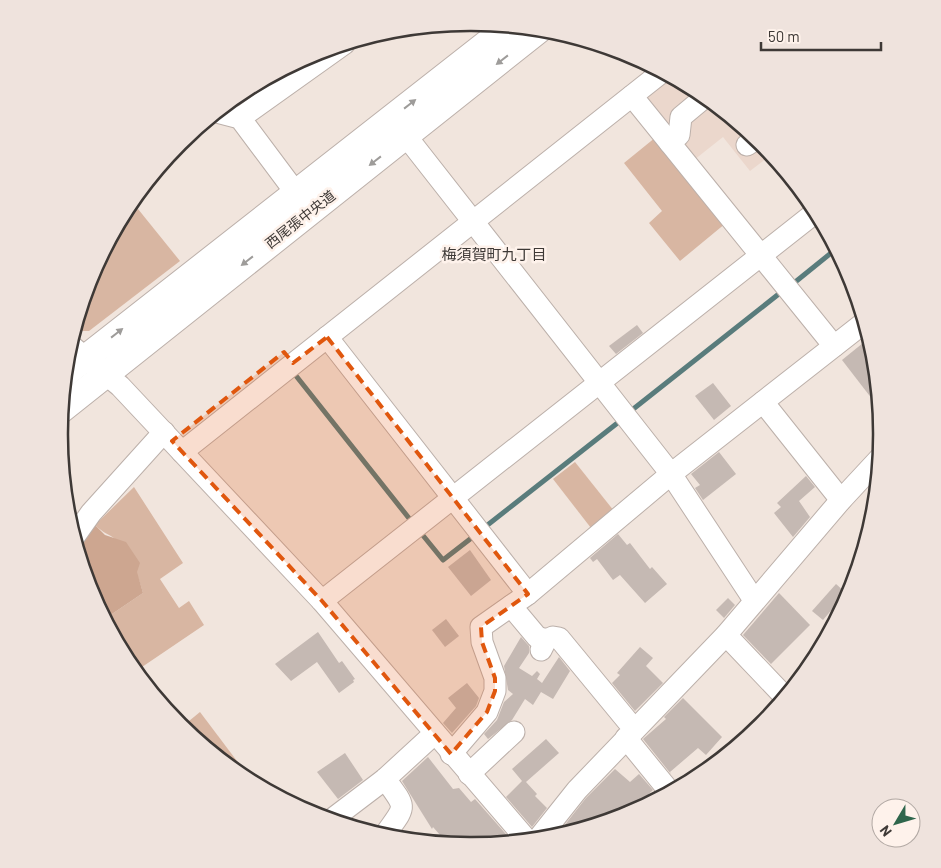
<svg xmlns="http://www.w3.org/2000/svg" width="941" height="868" font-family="Barlow,'Noto Sans JP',sans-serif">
<rect width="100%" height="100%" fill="#f1e5dd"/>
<g fill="#ebd7cc">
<path d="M313,54L239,109L227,104L242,92Z"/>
<path d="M669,76L699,92L762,143L771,155L750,171L723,137L694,160L648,103V92Z"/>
</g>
<g fill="#d8b6a2">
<path d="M656,137L726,223L680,261L649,223L662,211L624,163Z"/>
<path d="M138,209L180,261L89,331H74L90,276L118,225Z"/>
<path d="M575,462L614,511L591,528L553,479Z"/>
<path d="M134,487L183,563L160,579L179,608L189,601L204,625L142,667L109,616L143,593C139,577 128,550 115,539C109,534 103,533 95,525Z"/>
<path d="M200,712L246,773L242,776L187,731L189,721Z"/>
</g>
<path fill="#cda690" d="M95,525L105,535L126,542L140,563L137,572L143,593L109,616L86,577L78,550Z"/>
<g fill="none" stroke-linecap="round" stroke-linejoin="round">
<g stroke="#597c7c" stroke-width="5">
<path d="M794,283L836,249"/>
<path d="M293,372L412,522"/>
<path d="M632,410L780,293"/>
<path d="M485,527L620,421"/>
<path d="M421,533L443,560L474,536"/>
</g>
</g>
<g fill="#c5b9b3">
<path d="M637,325L643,333L616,354L609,346Z"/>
<path d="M863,343L874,358L879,408L842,360Z"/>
<path d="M713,383L731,406L714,420L695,396Z"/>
<path d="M719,452L736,474L703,500L695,488L700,485L691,474Z"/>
<path d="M806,476L815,487L799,501L810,517L793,537L774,513L781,507L777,503Z"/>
<path d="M618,534L627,545L630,543L650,569L652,567L667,584L645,603L620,575L613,580L597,559L593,562L590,558Z"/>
<path d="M470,550L491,580L471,596L448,567Z"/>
<path d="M836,584L846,593L823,620L812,611Z"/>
<path d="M779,593L810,625L771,664L743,635Z"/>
<path d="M728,598L735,605L724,618L716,610Z"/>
<path d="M446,619L459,636L445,647L432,630Z"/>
<path d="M318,632L339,663L342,661L355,679L353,680L354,682L339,693L317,662L291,681L275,664Z"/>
<path d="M521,637L529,646V653L519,668L532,676L537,671L540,674L537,679L542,683L559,657L570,671L553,699L541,692L533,705L525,699L512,720L488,739L484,734L497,720L504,702L513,694L508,690L504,666Z"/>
<path d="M640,647L653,658L646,666L663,683L635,711L612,683L620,675L617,673Z"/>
<path d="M467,683L479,698L476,706L452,733L443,723L456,708L448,698Z"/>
<path d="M683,698L722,737L706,755L698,748L670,772L671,774L643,739L666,719L664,717Z"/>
<path d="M546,739L559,753L526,782L537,794L535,796L547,808L532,827L506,797L522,781L512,769Z"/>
<path d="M345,753L363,780L338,799L317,772Z"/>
<path d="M428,757L453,789L459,788L471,802L475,799L512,841L471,845L447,843L433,827L432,829L402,781Z"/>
<path d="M615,769L630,782L639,774L653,790L628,814L556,836L586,798Z"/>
</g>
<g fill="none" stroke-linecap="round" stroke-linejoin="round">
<defs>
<g id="minor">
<path d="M632,96L834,346"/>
<path d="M217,112L240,118L296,193"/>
<path d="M240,118L344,44"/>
<path d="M406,136L671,474L754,600"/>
<path d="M670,143L679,135L681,117L705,97"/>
<path d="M747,145L756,139"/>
<path d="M327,337L528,594"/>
<path d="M70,345L120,386L322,601L527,840"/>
<path d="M763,402L841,500"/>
<path d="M182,452L662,72"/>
<path d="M74,537L91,513L164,432"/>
<path d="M322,601L816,212"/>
<path d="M511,606L537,637L546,640"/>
<path d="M726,635L785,697"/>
<path d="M541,650L546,640L553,637L559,638L634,729"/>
<path d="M626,738L670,792"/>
<path d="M451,754L487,712L495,691V678L482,642L481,627L528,594L671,474L865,322"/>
<path d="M469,774L514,732"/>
<path d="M331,820L385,779L434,734"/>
<path d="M384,836C406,805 408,810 385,779"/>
<path d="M538,839L577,790L726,635L841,500L880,458"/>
</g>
<g id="major">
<path d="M65,374L509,26"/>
<path d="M61,410L540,29"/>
</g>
</defs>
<use href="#minor" stroke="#bcb0aa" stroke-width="23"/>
<use href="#major" stroke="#bcb0aa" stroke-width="28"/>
<use href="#minor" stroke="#fff" stroke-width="21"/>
<use href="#major" stroke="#fff" stroke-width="26"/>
</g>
<defs><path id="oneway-solid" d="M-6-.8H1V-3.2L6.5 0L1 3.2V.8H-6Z" transform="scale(1.25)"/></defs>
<g fill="#9e9c9a">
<use href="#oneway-solid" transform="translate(502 60) rotate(142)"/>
<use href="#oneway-solid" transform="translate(410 104) rotate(-38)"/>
<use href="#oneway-solid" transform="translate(375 161) rotate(142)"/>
<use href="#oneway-solid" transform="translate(247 261) rotate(142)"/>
<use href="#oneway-solid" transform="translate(117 333) rotate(-38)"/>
</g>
<path fill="#e0570e" fill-opacity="0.2" stroke="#e0570e" stroke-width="4" stroke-dasharray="10 6" stroke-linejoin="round" d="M327,337L528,594L481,627L482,642L495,678V691L487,712L451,754L322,601L172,441L284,352L293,363Z"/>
<g text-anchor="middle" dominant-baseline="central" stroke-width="5" stroke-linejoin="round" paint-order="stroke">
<g font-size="14" fill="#3e3936" stroke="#fef2eb">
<text transform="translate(300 219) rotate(-38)">西尾張中央道</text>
</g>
<g font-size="15" fill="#3e3936" stroke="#fef2eb">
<text x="494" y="254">梅須賀町九丁目</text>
</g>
</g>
<path d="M0 0H941V868H0ZM470 31H471A402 402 0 0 1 873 433V435A402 402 0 0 1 471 837H470A402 402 0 0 1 68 435V433A402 402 0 0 1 470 31Z" fill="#efe3dd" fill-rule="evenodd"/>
<path fill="none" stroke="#3e3936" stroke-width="2.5" d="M470 31H471A402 402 0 0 1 873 433V435A402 402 0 0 1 471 837H470A402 402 0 0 1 68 435V433A402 402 0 0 1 470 31Z"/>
<g transform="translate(896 823) rotate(232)"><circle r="24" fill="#fef2eb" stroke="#b1a8a3"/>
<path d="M0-4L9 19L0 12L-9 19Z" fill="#2f664c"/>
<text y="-8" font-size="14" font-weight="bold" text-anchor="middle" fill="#3e3936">N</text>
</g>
<path d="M761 42v8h120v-8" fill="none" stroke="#3e3936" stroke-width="2.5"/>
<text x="768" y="42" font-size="15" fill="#3e3936" stroke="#fef2eb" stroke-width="4" paint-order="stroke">50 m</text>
</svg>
